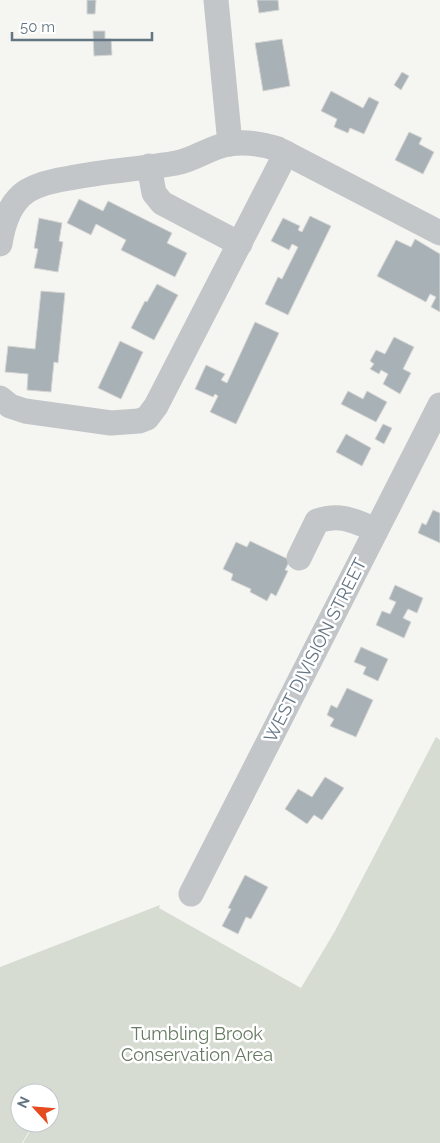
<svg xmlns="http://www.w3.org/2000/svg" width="440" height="1143" font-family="Raleway,sans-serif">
<rect width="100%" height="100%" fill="#f5f5f1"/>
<path fill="#d6dcd2" d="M436,737L440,740V1143H23L35,1123H50V1097L54,1089L50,1095V1093H20V1123H34L22,1143H0V967L160,905L159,908L301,988L335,931Z"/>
<g fill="#a8b1b6" stroke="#d6d6d4">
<path d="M87,0H96L95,14H87Z"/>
<path d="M257,0H278L279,10L259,13Z"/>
<path d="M93,31H105V39H111L112,55L94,56Z"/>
<path d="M282,39L290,86L263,91L255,43Z"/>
<path d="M402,72L409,76L401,90L394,85Z"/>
<path d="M331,91L363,108L369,97L379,102L364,134L350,128L348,133L334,127L337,119L321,111Z"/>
<path d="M409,132L422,138L419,144L434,152L423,174L395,160Z"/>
<path d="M79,199L103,211L108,201L172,233L167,243L187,253L175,277L121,250L126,240L96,224L91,235L67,223Z"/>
<path d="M310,216L331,226L288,315L265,304L278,277L282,279L298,247L292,244L289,250L271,241L283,218L300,226L298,230L302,232Z"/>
<path d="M39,218L62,223L59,241L63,242L58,272L34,268L38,249L34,248Z"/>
<path d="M415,239L440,254V312L431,307L436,297L430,294L426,302L377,276L396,240L411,247Z"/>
<path d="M157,284L178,295L154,340L131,328L145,301L147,302Z"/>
<path d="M41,291L65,293L58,363L54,362L51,392L27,390L28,374L5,372L8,346L35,349Z"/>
<path d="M255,322L279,333L236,424L210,412L218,396L215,394L213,397L195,389L206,365L225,374L221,380L227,383Z"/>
<path d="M394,337L414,347L403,369L411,373L400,394L383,384L388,374L381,370L379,374L370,369L374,364L370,361L376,350L385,354Z"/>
<path d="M120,341L143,352L121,399L98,388Z"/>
<path d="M348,391L363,399L367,391L387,402L376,422L341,404Z"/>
<path d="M383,424L392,428L384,444L375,439Z"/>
<path d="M346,434L371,448L362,466L336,452Z"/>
<path d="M433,510L440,513V543L418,533L422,523L426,525Z"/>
<path d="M250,541L290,560L285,570L288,571L276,596L271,593L267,601L250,592L251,589L231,580L233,574L223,569L236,542L247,547Z"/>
<path d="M395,585L423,598L417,613L408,609L403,618L411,622L404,638L376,625L382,611L390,614L396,602L389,599Z"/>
<path d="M361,647L388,659L378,681L363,674L366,667L354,662Z"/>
<path d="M347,688L373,700L356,737L330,726L334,719L327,715L331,705L337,708Z"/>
<path d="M325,777L344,788L322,820L314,815L307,824L285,809L298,789L312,797Z"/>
<path d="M245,875L268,887L251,919L246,917L238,934L222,926L231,909L228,908Z"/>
</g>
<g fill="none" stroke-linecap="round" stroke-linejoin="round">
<g stroke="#c2c6c9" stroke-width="25">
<path d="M216,0L230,144"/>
<path d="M149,166L154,193L162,203L240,244"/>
<path d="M0,244C3,224 9,203 27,191C39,184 56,180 70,178C105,171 141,169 176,163C194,160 210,147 229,144C246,141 262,144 278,149L440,233"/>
<path d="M0,398L10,406L25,411L111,423L139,421L147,418L156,406L286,153"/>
<path d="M299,558L317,521C341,513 354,521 376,530"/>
<path d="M191,894L440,405"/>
</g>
</g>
<g text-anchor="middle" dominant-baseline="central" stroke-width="5" stroke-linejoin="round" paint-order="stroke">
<g font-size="18" fill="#637583" stroke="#fff">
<text transform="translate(315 650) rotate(-63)">WEST DIVISION STREET</text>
</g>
<g font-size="18" fill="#677a62" stroke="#fff">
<text x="197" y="1033">Tumbling Brook<tspan x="197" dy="21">Conservation Area</tspan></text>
</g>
</g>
<g transform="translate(35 1108) rotate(296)"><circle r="24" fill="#ffffff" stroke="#c1c8cd"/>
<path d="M0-4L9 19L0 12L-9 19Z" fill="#e64a20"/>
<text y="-8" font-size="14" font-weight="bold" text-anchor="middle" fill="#637583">N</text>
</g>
<path d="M12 32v8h140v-8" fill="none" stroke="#637583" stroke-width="2.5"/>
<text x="20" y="32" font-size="15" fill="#637583" stroke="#ffffff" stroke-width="4" paint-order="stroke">50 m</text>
</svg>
